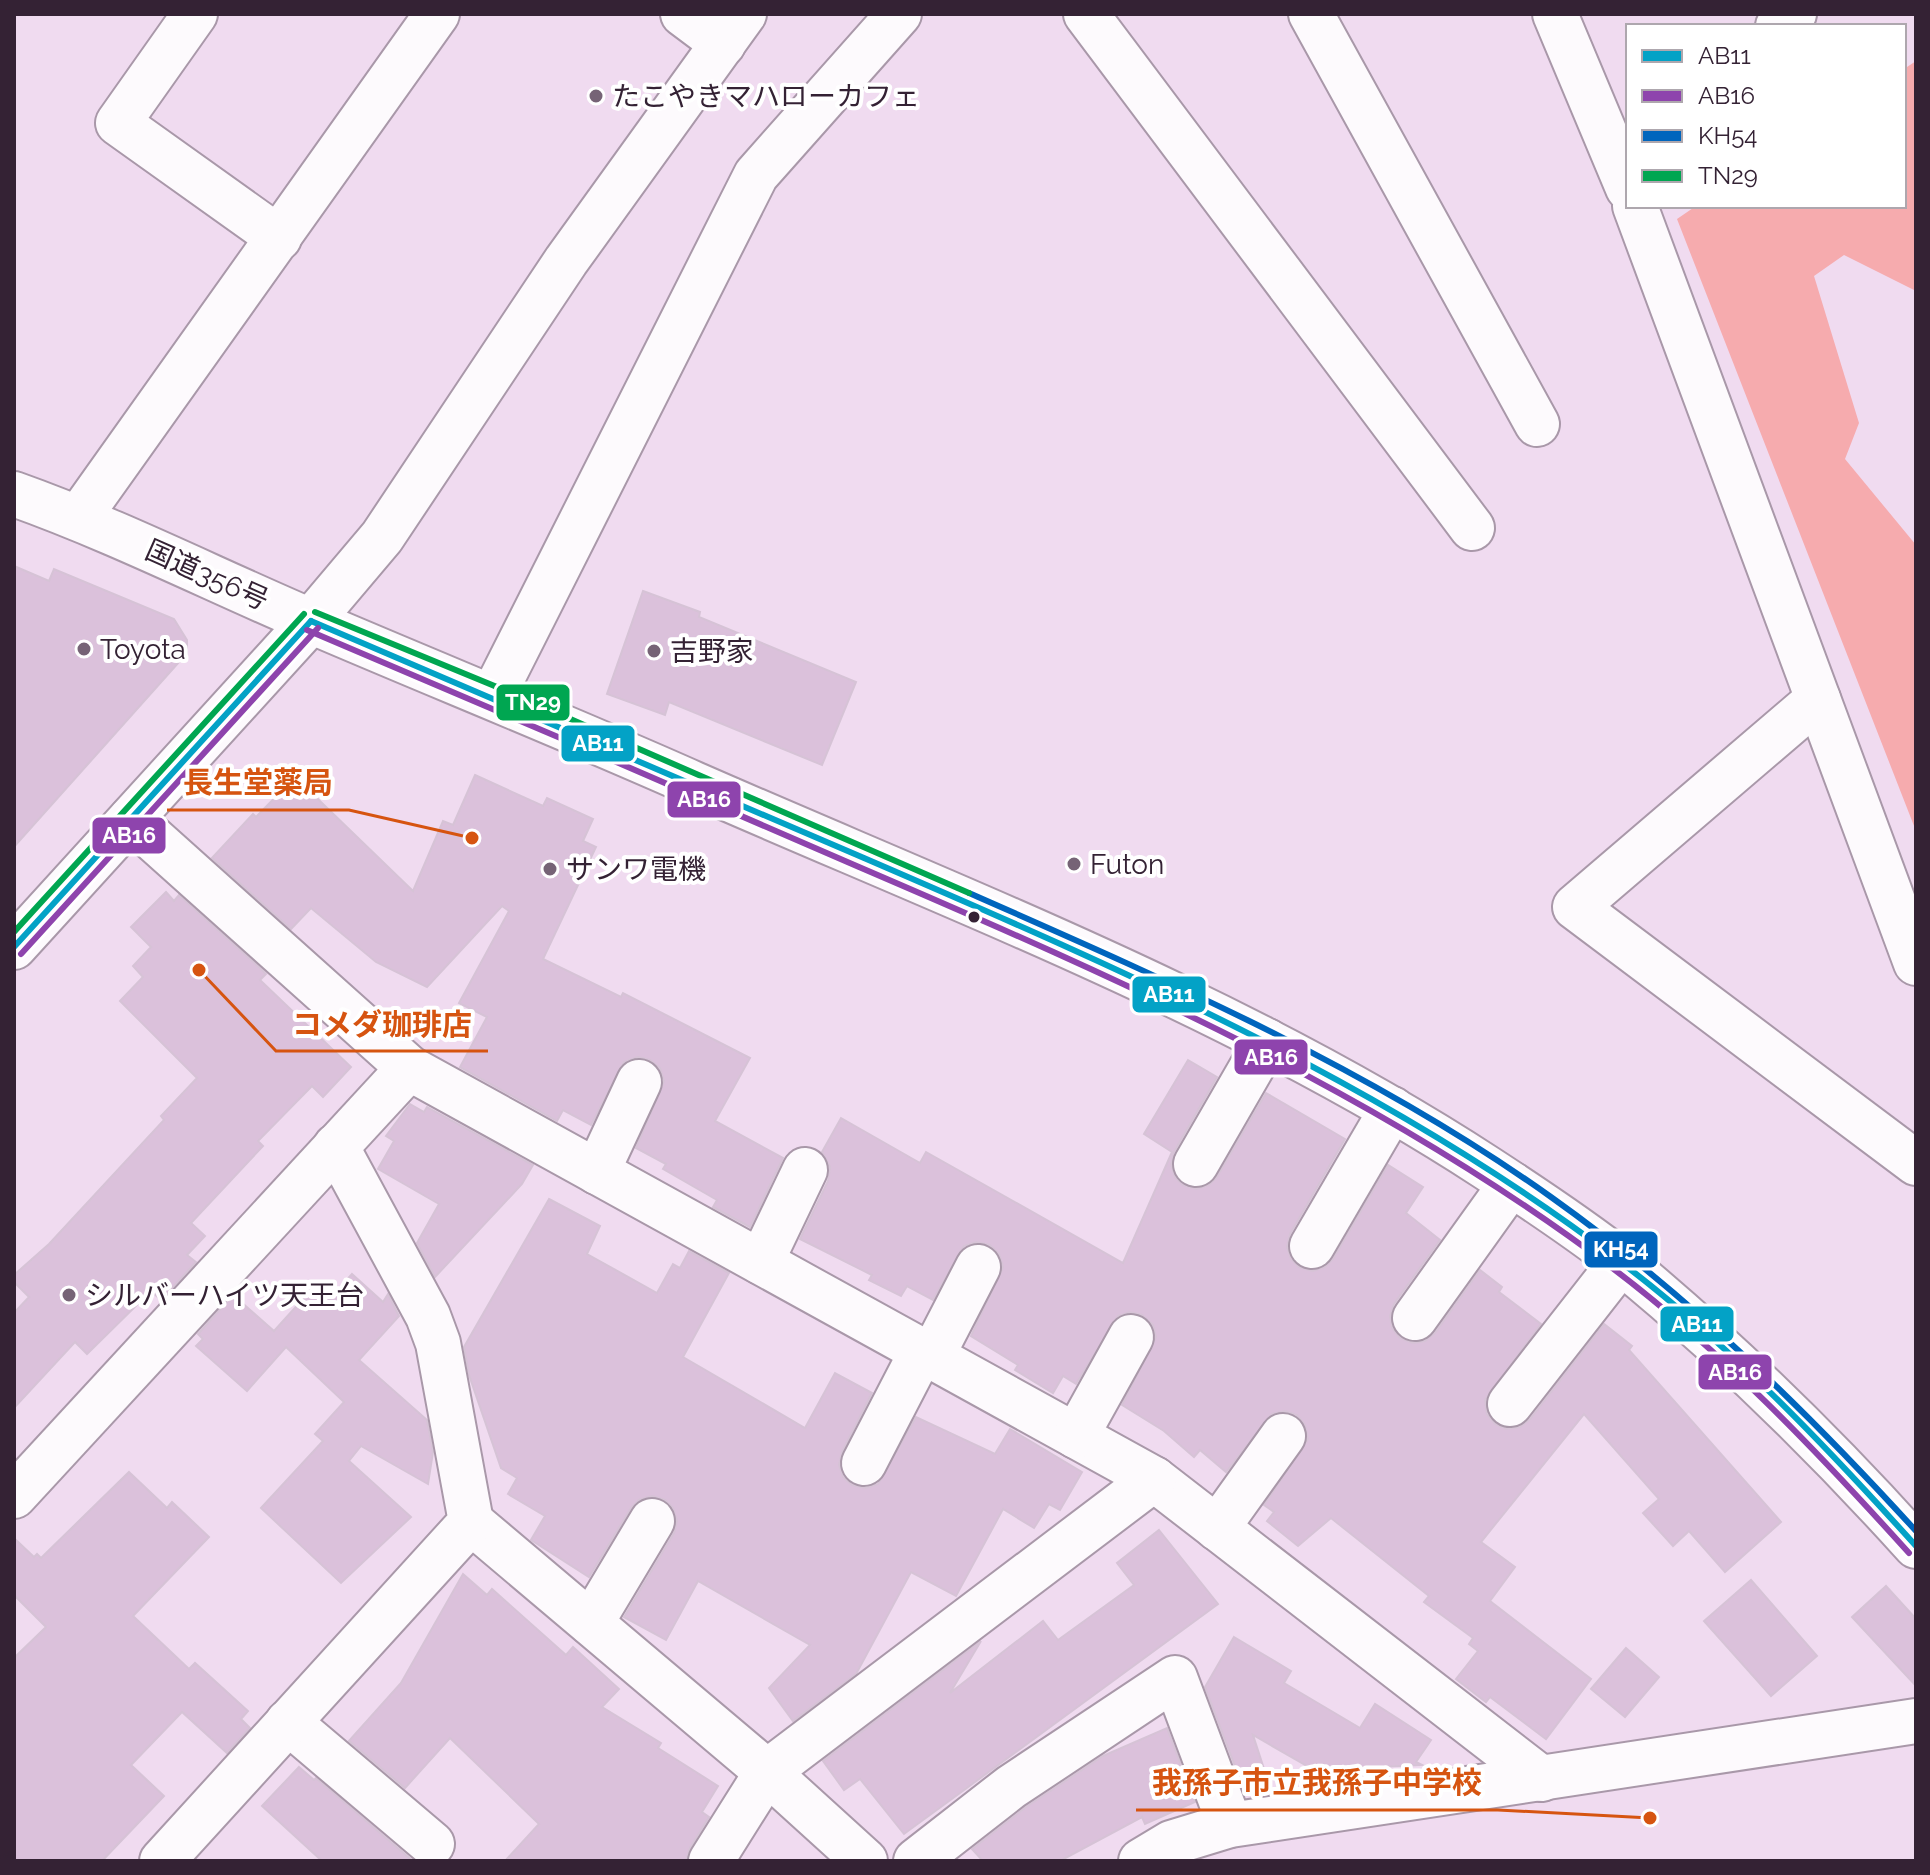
<svg xmlns="http://www.w3.org/2000/svg" width="1930" height="1875" font-family="Raleway,'Noto Sans JP',sans-serif">
<rect width="100%" height="100%" fill="#f0dbf0"/>
<path fill="#f6abae" d="M1916,61V291L1844,255L1814,276L1859,423L1845,459L1916,545V831L1677,219L1696,206H1904V69Z"/>
<g fill="#dbc1db" stroke="#d6c3d6" stroke-width="2">
<path d="M14,566L49,581L54,569L174,619L187,640V653L14,847Z"/>
<path d="M643,591L700,612L699,617L856,682L822,765L669,702L665,715L607,694Z"/>
<path d="M475,775L543,806L547,798L593,819L583,841L596,847L543,959L621,997L623,993L750,1058L715,1121L783,1158L750,1227L713,1207L717,1200L663,1169L666,1164L636,1148L664,1081L660,1068L650,1060L638,1057L624,1062L591,1125L563,1110L557,1121L460,1067L487,1017L459,1003L509,911L502,906L427,987L376,962L311,908L291,929L212,858L253,814L256,817L295,777L413,891L443,821L453,825Z"/>
<path d="M166,892L174,901L179,895L260,968L266,974L260,980L351,1067L323,1097L312,1086L258,1141L263,1146L191,1223L205,1236L187,1255L196,1262L161,1300L151,1291L87,1354L75,1342L14,1408V1313L29,1297L14,1282V1275L49,1244L164,1120L161,1116L197,1078L120,1001L143,977L133,966L151,947L131,927Z"/>
<path d="M1188,1060L1217,1077L1174,1152L1171,1165L1175,1177L1183,1185L1197,1189L1209,1185L1217,1177L1266,1093L1345,1139L1290,1234L1287,1247L1291,1259L1299,1267L1313,1271L1325,1267L1333,1259L1388,1165L1423,1187L1406,1213L1440,1240L1394,1304L1390,1316L1392,1328L1400,1338L1413,1343L1425,1341L1435,1333L1480,1270L1502,1287L1499,1292L1541,1324L1485,1400L1487,1414L1495,1424L1507,1429L1520,1427L1530,1419L1604,1324L1632,1346L1629,1350L1781,1522L1725,1572L1689,1531L1673,1546L1643,1513L1659,1499L1584,1414L1481,1542L1515,1567L1490,1601L1591,1679L1546,1739L1490,1697L1486,1702L1456,1679L1478,1651L1469,1644L1473,1638L1424,1602L1429,1596L1331,1518L1298,1546L1267,1521L1274,1512L1264,1505L1308,1439L1305,1425L1297,1415L1285,1411L1272,1414L1226,1472L1200,1450L1194,1457L1164,1431L1122,1405L1156,1337L1153,1325L1142,1315L1130,1312L1118,1316L1076,1384L1063,1376L1053,1393L1015,1370L1018,1365L971,1336L1003,1267L999,1254L990,1245L976,1242L964,1246L933,1300L907,1286L901,1296L869,1280L872,1275L800,1239L828,1181L830,1167L822,1152L841,1118L920,1163L926,1152L1123,1263L1172,1152L1144,1134Z"/>
<path d="M410,1104L424,1112L427,1107L533,1165L522,1184L435,1277L417,1243L439,1204L378,1169L394,1141L386,1136Z"/>
<path d="M549,1199L600,1226L587,1254L657,1293L673,1264L680,1268L689,1251L729,1273L683,1357L805,1428L835,1373L872,1393L842,1452L839,1465L843,1477L852,1485L866,1488L878,1484L916,1417L995,1454L1010,1429L1082,1472L1060,1510L1049,1504L1034,1528L1003,1509L956,1596L911,1572L856,1674L793,1721L769,1688L810,1645L698,1581L666,1640L624,1617L674,1533L677,1521L673,1508L665,1500L652,1496L639,1500L631,1508L589,1577L531,1540L545,1516L508,1494L517,1478L501,1468L469,1375L464,1347Z"/>
<path d="M352,1274L383,1302L388,1294L399,1316L359,1360L427,1420L433,1452L428,1484L361,1446L349,1461L411,1517L341,1583L261,1508L323,1441L315,1434L344,1402L286,1347L247,1391L196,1346L203,1339L198,1334L233,1295L274,1331L312,1289L327,1302Z"/>
<path d="M129,1472L167,1508L172,1502L209,1537L133,1616L189,1669L195,1663L248,1711L241,1719L250,1728L227,1753L182,1712L131,1765L164,1796L102,1861H14V1658L46,1627L14,1595V1538L34,1557L37,1554L41,1558Z"/>
<path d="M1159,1530L1218,1604L904,1834L860,1779L844,1790L823,1761L981,1641L950,1693L1043,1621L1058,1640L1134,1585L1117,1563Z"/>
<path d="M463,1574L487,1595L492,1589L566,1655L573,1647L619,1689L602,1707L661,1743L658,1748L718,1786L702,1812L709,1817L690,1848L686,1861H505L539,1824L450,1738L405,1788L349,1741L401,1683Z"/>
<path d="M1751,1580L1817,1656L1771,1696L1704,1621Z"/>
<path d="M1886,1586L1916,1619V1686L1852,1617Z"/>
<path d="M1234,1637L1291,1671L1284,1683L1360,1728L1375,1704L1431,1740L1416,1762L1422,1765L1314,1770L1253,1735L1265,1772L1241,1782L1205,1687Z"/>
<path d="M1626,1648L1659,1677L1625,1717L1591,1689Z"/>
<path d="M1167,1728L1195,1802L1145,1824L1142,1817L1060,1861H983L972,1849L1026,1807L1103,1756Z"/>
<path d="M299,1767L314,1780L316,1778L413,1861H322L262,1806Z"/>
</g>
<g fill="none" stroke-linecap="round" stroke-linejoin="round">
<defs>
<g id="minor">
<path d="M195,14L118,123L279,238"/>
<path d="M683,14L723,44"/>
<path d="M1086,14L1472,528"/>
<path d="M1311,14L1537,424"/>
<path d="M1555,14L1628,188"/>
<path d="M1778,26L1794,14"/>
<path d="M1635,206L1916,963"/>
<path d="M79,517L437,14"/>
<path d="M493,696L756,175L899,14"/>
<path d="M1818,699L1575,907L1916,1163"/>
<path d="M131,819L409,1068L1154,1479L1542,1779"/>
<path d="M14,947L311,621L382,537L566,261L744,14"/>
<path d="M1196,1164L1267,1041"/>
<path d="M597,1172L639,1082"/>
<path d="M1312,1246L1392,1109"/>
<path d="M761,1262L805,1170"/>
<path d="M1415,1318L1511,1184"/>
<path d="M932,1356L978,1267"/>
<path d="M1510,1404L1621,1262"/>
<path d="M1076,1436L1131,1337"/>
<path d="M864,1463L922,1351"/>
<path d="M14,1496L409,1068"/>
<path d="M471,1522L767,1772L865,1861"/>
<path d="M1217,1528L1283,1436"/>
<path d="M591,1623L652,1521"/>
<path d="M288,1722L432,1844"/>
<path d="M162,1861L471,1522L438,1343L428,1316L336,1146"/>
<path d="M711,1861L767,1772L1154,1479"/>
<path d="M916,1861L1011,1787L1175,1678L1230,1825"/>
<path d="M1141,1861L1171,1843L1230,1825L1916,1721"/>
</g>
<path id="highway" d="M14,494C115,530 210,578 308,620C436,675 566,727 694,784C963,902 1240,1007 1487,1168C1533,1198 1580,1229 1623,1263C1728,1350 1825,1445 1916,1546"/>
</defs>
<use href="#minor" stroke="#a998a9" stroke-width="48"/>
<use href="#highway" stroke="#a998a9" stroke-width="48"/>
<use href="#minor" stroke="#fdfafd" stroke-width="44"/>
<use href="#highway" stroke="#fdfafd" stroke-width="44"/>
<defs>
<g id="bus-1">
<path d="M311,621C496,699 680,779 864,858C1126,971 1390,1086 1618,1260C1728,1343 1824,1444 1916,1546"/>
<path d="M14,947L311,621"/>
</g>
<g id="bus-2">
<path d="M307,630C492,708 675,787 859,867C1120,979 1383,1095 1611,1267C1721,1350 1817,1451 1909,1553"/>
<path d="M21,954L318,628"/>
</g>
<path id="bus-3" d="M969,893C1169,981 1373,1070 1551,1197C1686,1293 1805,1409 1916,1531"/>
<g id="bus-4">
<path d="M315,612L497,687L969,893"/>
<path d="M14,932L304,614"/>
</g>
</defs>
<use href="#bus-1" stroke="#fff" stroke-width="12"/>
<use href="#bus-2" stroke="#fff" stroke-width="12"/>
<use href="#bus-3" stroke="#fff" stroke-width="12"/>
<use href="#bus-4" stroke="#fff" stroke-width="12"/>
<use href="#bus-1" stroke="#03a2c6" stroke-width="6"/>
<use href="#bus-2" stroke="#8e44ad" stroke-width="6"/>
<use href="#bus-3" stroke="#0065bd" stroke-width="6"/>
<use href="#bus-4" stroke="#00a651" stroke-width="6"/>
</g>
<g fill="#766376" stroke="#fff" stroke-width="3">
<circle cx="596" cy="96" r="8"/>
<circle cx="84" cy="649" r="8"/>
<circle cx="654" cy="651" r="8"/>
<circle cx="1074" cy="864" r="8"/>
<circle cx="550" cy="869" r="8"/>
<circle cx="69" cy="1295" r="8"/>
</g>
<circle fill="#342234" stroke="#fff" stroke-width="3" cx="974" cy="917" r="7"/>
<g text-anchor="middle" dominant-baseline="central" stroke-width="8" stroke-linejoin="round" paint-order="stroke">
<g font-size="28" fill="#342234" stroke="#fff" text-anchor="start">
<text x="612" y="96">たこやきマハローカフェ</text>
<text x="100" y="649">Toyota</text>
<text x="670" y="651">吉野家</text>
<text x="1090" y="864">Futon</text>
<text x="566" y="869">サンワ電機</text>
<text x="85" y="1295">シルバーハイツ天王台</text>
</g>
<g font-size="28" fill="#342234" stroke="#fff">
<text transform="translate(207 575) rotate(24)">国道356号</text>
</g>
</g>
<path fill="none" stroke="#d65410" stroke-width="3" d="M472 838L349 810H167M199 970L276 1051H488M1650 1818L1498 1810H1136"/>
<g fill="#d65410" stroke="#fff" stroke-width="3">
<circle cx="472" cy="838" r="8"/>
<circle cx="199" cy="970" r="8"/>
<circle cx="1650" cy="1818" r="8"/>
</g>
<g font-size="30" text-anchor="middle" font-weight="bold" fill="#d65410" stroke="#fff" stroke-width="8" stroke-linejoin="round" paint-order="stroke">
<text x="258" y="793">長生堂薬局</text>
<text x="382" y="1035">コメダ珈琲店</text>
<text x="1317" y="1793">我孫子市立我孫子中学校</text>
</g>
<g stroke="#fff" stroke-width="3">
<rect x="495" y="683" width="76" height="39" rx="8" fill="#00a651"/>
<rect x="560" y="724" width="76" height="39" rx="8" fill="#03a2c6"/>
<rect x="666" y="780" width="76" height="39" rx="8" fill="#8e44ad"/>
<rect x="91" y="816" width="76" height="39" rx="8" fill="#8e44ad"/>
<rect x="1131" y="975" width="76" height="39" rx="8" fill="#03a2c6"/>
<rect x="1233" y="1038" width="76" height="38" rx="8" fill="#8e44ad"/>
<rect x="1583" y="1230" width="76" height="39" rx="8" fill="#0065bd"/>
<rect x="1659" y="1305" width="76" height="38" rx="8" fill="#03a2c6"/>
<rect x="1697" y="1353" width="76" height="38" rx="8" fill="#8e44ad"/>
</g>
<g font-size="22" text-anchor="middle" font-weight="bold" fill="#fff">
<text x="533" y="710">TN29</text>
<text x="598" y="751">AB11</text>
<text x="704" y="807">AB16</text>
<text x="129" y="843">AB16</text>
<text x="1169" y="1002">AB11</text>
<text x="1271" y="1065">AB16</text>
<text x="1621" y="1257">KH54</text>
<text x="1697" y="1332">AB11</text>
<text x="1735" y="1380">AB16</text>
</g>
<rect width="1930" height="1875" fill="none" stroke="#342234" stroke-width="32"/>
<rect x="1626" y="24" width="280" height="184" fill="#ffffff" stroke="#aea7ae" stroke-width="2"/>
<rect x="1642" y="50" width="40" height="12" fill="#03a2c6" stroke="#aea7ae" stroke-width="2"/>
<text x="1698" y="64" font-size="24" fill="#342234">AB11</text>
<rect x="1642" y="90" width="40" height="12" fill="#8e44ad" stroke="#aea7ae" stroke-width="2"/>
<text x="1698" y="104" font-size="24" fill="#342234">AB16</text>
<rect x="1642" y="130" width="40" height="12" fill="#0065bd" stroke="#aea7ae" stroke-width="2"/>
<text x="1698" y="144" font-size="24" fill="#342234">KH54</text>
<rect x="1642" y="170" width="40" height="12" fill="#00a651" stroke="#aea7ae" stroke-width="2"/>
<text x="1698" y="184" font-size="24" fill="#342234">TN29</text>
</svg>
